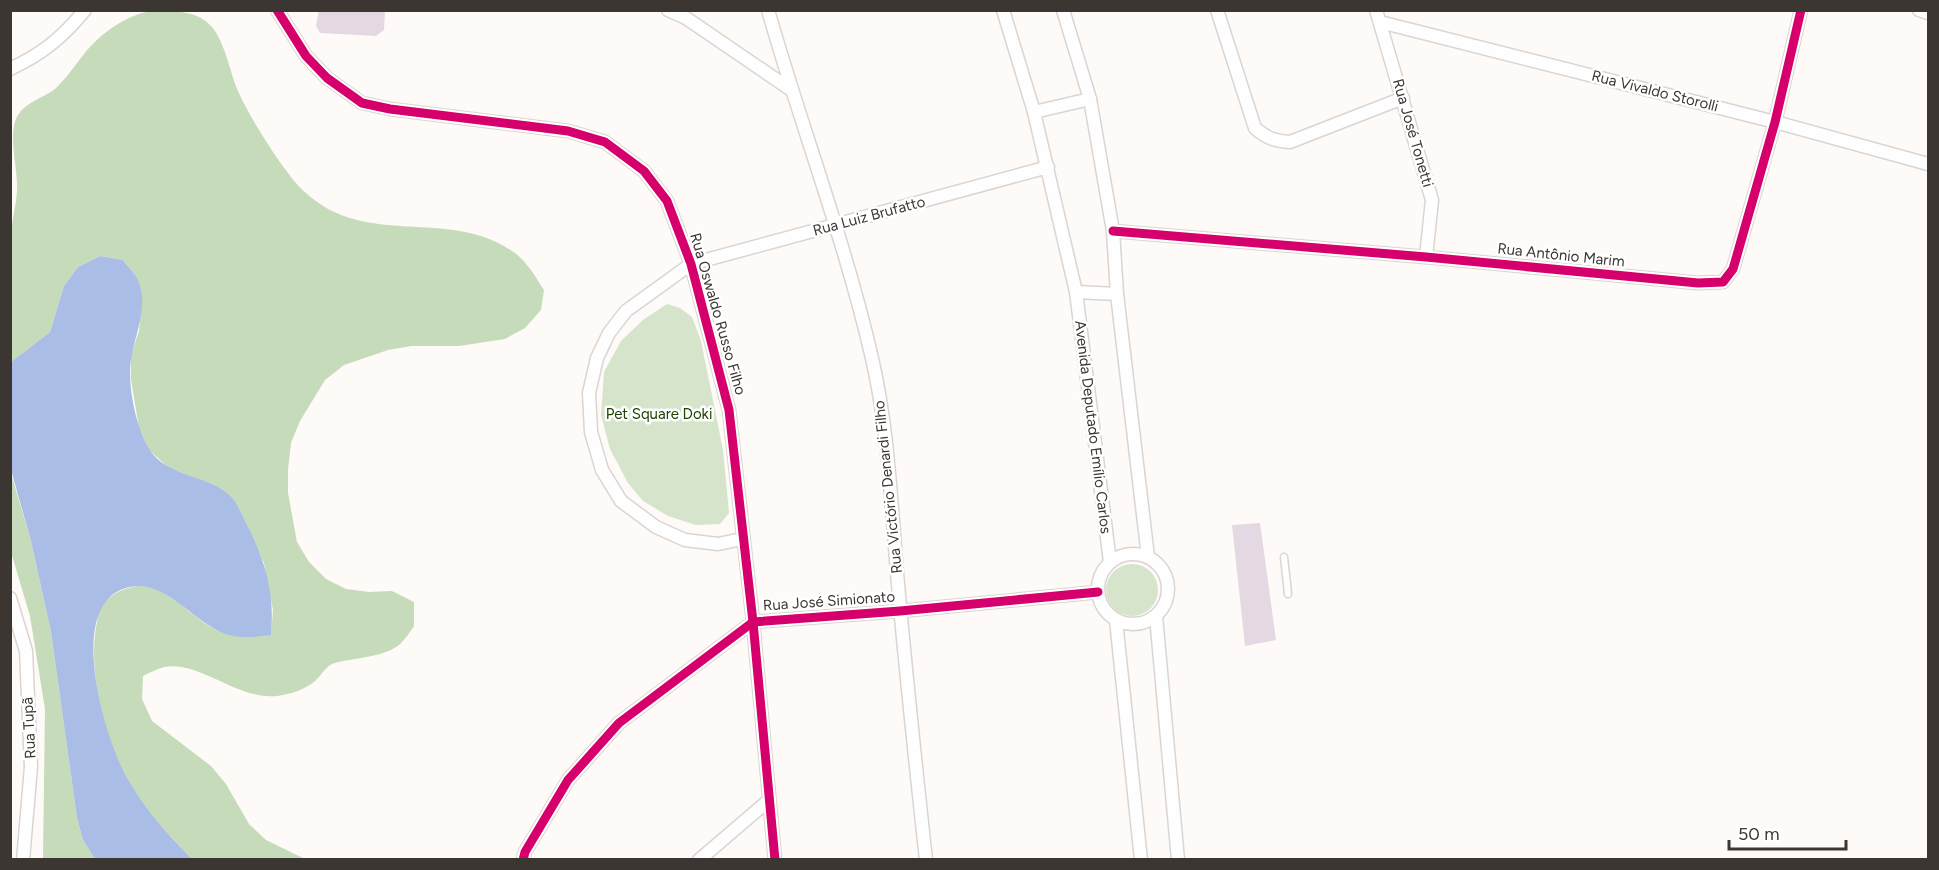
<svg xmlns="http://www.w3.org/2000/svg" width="1939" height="870" font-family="Figtree,sans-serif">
<rect width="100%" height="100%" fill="#fdfaf7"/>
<g fill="#d6e4cc">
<path d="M667,304L680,308L692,317L701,341L723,450L729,513L720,524L696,525L668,516L643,501L628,483L610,449L601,415L604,372L621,341L643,320Z"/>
<circle cx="1132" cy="590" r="26"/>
</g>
<g fill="#c6dbb9">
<path d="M153,11C171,11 195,10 209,24C224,37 230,73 238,91C249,116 285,175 306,193C367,249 449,207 512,251C526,260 535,276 544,290L541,310L525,328L505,339L459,346H411L388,350L344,365L325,380L300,421L291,443L288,469V493L297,542L309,562L326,579L346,589L369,592L392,591L414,602V626C410,632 405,639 400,644C386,657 353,658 335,663C326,665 322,675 315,681C304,690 291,694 277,696C237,700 199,660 164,667C157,669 149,673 143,676L142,699L152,721L211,766L226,784L249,824L266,840L305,859H192C168,835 143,807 126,777C104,737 87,668 97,622C98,618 98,612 100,609C107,595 123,588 138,586C166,582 198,627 225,633C238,637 257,634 271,635L273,610L264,563L244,519L214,485L169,468L149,450L139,428L131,379V355L139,331L142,302L137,279L123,260L100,256L78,267L64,286L50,332L11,362C11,320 9,279 11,238C11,221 17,205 17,188C18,168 7,133 18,115C26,102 43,98 55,89C66,79 75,65 84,54C101,33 127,14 153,11Z"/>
<path d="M10,470L31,541L51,632L77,818L83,840L95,859H43L45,709L30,616L11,552Z"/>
</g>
<path fill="#aabde6" d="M100,256L123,260C127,266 133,272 137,278C149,303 137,329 132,354C126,381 135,423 148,447C161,471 191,474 214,485C234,495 236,503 245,521C265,560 275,591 271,635C255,637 241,639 226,634C198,625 168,585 139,586C59,588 104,738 127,778C144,808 168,835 192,859H95L83,840L77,818L51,632L31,541L11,470V362L50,332L64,286L78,267Z"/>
<g fill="#e4d9e2">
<path d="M319,10H385L384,30L376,36L320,33L316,26Z"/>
<path d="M1260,523L1276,640L1245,646L1232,525Z"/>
</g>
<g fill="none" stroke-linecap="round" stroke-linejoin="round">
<defs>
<path id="lane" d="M1284,557L1288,594"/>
<g id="street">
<path d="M277,10L306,56L327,78L362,103L390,109L568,131L605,142L644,171L667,201L691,264L729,410L753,622L775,860"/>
<path d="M668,10L686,18L790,89"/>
<path d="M768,10C801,126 844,238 871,354C889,429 891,507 898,584C906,676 916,768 926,860"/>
<path d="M1003,10L1034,112L1076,292L1110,562"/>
<path d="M1063,10L1090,99L1113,231L1117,294L1148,557"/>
<path d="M1217,10L1255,128C1266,138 1275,141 1290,142L1403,98"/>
<path d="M1376,10L1432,200L1426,257"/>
<path d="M1919,10L1928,13"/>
<path d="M1380,22L1775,122L1928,164"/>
<path d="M10,69C42,54 62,38 85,10"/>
<path d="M1034,112L1090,99"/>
<path d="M1113,231L1426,257L1698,283L1723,282L1733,269L1775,122L1801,10"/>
<path d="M1076,292L1117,294"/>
<path d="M742,539L718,544L685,540L656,527L621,501L602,470L591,432L589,393L597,358L609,333L626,311L691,264L1048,167"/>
<circle cx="1133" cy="589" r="35"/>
<path d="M10,598L26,651L31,767L23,860"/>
<path d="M1156,616L1178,860"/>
<path d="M1116,620L1141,860"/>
<path d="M523,860L525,852L568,780L619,723L753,622L900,611L1098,592"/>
<path d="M699,860L768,801"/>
</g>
</defs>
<use href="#lane" stroke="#dad5d2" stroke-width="9"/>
<use href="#street" stroke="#dad5d2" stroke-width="15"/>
<use href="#lane" stroke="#fffefe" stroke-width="6"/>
<use href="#street" stroke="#fffefe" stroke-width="12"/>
<defs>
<g id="cycleway">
<path d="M277,10L306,56L327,78L362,103L390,109L568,131L605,142L644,171L667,201L691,264L729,410L753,622L775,860"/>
<path d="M1113,231L1426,257L1698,283L1723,282L1733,269L1775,122L1801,10"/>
<path d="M523,860L525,852L568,780L619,723L753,622L900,611L1098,592"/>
</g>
</defs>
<use href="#cycleway" stroke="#fff" stroke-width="13"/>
<use href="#cycleway" stroke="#d6006c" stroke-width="9"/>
</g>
<g text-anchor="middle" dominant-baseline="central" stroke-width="5" stroke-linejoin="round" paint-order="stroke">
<g font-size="15" fill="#3c3633" stroke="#fff">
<text transform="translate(1655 91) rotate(14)">Rua Vivaldo Storolli</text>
<text transform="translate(1413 133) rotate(74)">Rua José Tonetti</text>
<text transform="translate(869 216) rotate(-15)">Rua Luiz Brufatto</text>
<text transform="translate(1561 255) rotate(6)">Rua Antônio Marim</text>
<text transform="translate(718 314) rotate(74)">Rua Oswaldo Russo Filho</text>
<text transform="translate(1093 427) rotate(83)">Avenida Deputado Emílio Carlos</text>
<text transform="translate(888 487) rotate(-96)">Rua Victório Denardi Filho</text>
<text transform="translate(829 601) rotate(-4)">Rua José Simionato</text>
<text transform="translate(29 728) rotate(-93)">Rua Tupã</text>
</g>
<g font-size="15" fill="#1d4203" stroke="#fff">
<text x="659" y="414">Pet Square Doki</text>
</g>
</g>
<rect width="1939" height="870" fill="none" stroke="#3c3633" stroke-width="24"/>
<path d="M1729 840v9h117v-9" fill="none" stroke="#3c3633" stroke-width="3"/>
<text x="1738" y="840" font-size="18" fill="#3c3633" stroke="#ffffff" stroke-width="4.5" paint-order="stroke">50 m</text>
</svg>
